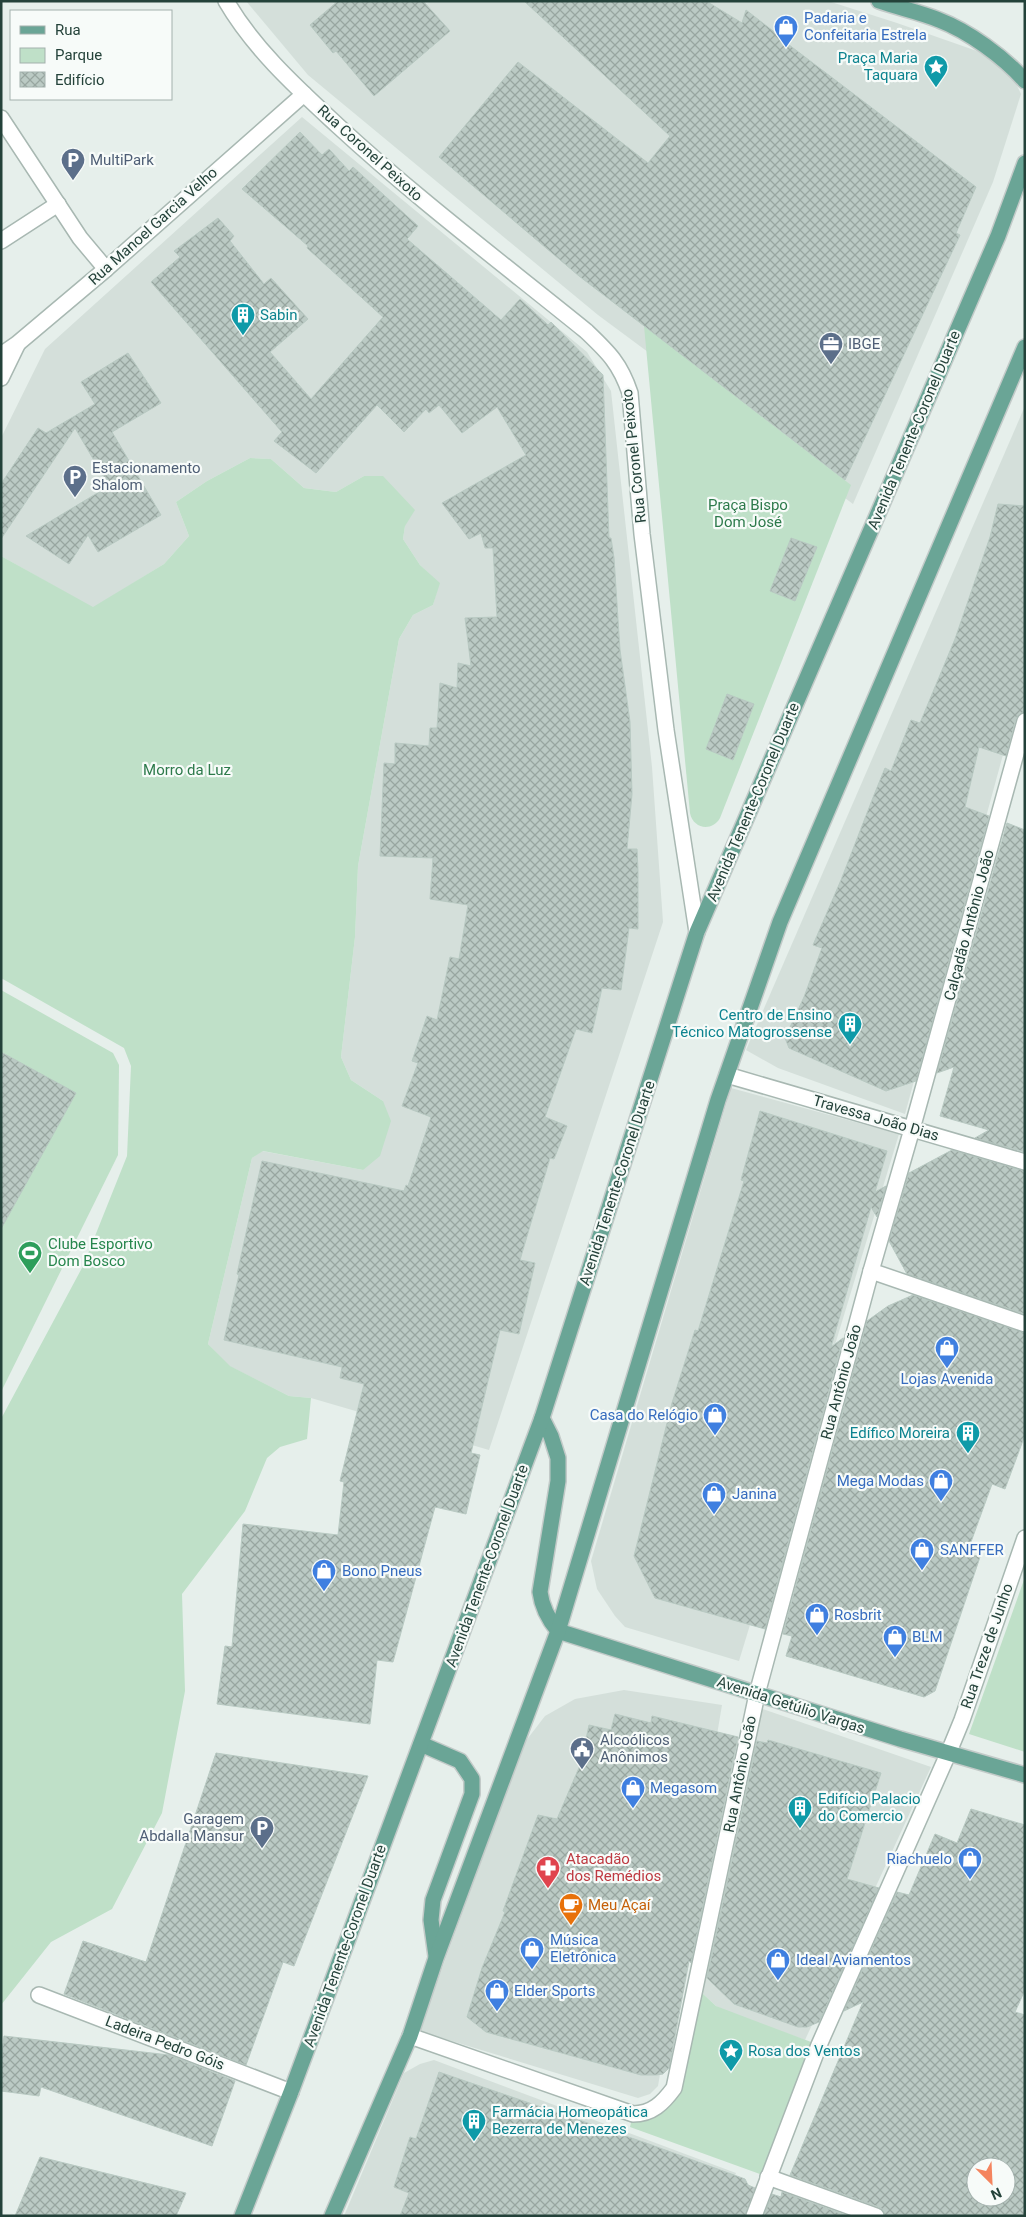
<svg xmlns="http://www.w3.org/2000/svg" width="1026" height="2217" font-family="Roboto,sans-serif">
<defs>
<pattern id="building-cross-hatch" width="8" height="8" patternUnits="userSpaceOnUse" patternTransform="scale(1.25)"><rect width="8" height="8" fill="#bbcac4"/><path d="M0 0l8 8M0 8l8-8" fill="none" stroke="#98a6a0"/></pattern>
</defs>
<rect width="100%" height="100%" fill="#e6efeb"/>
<g fill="#d4dfda">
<path d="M246,1H828L897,23L977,51L1011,73L1021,94L993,182L853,504L598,315L308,75Z"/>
<path d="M302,117L587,352L611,391L652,767L663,922L489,1450L311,1398L289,1396L229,1366L208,1344L252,1158L262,1151L363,1170L383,1101L351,1080L341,1057L355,937L358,866L399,639L413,615L433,605L439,583L420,565L403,539L405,526L364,476L336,492L304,488L271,459L250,458L207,481L176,502L189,536L164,564L93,608L1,556V438L45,349Z"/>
<path d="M1025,406V674L905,1114L778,1068L746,1050Z"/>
<path d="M731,1088L899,1134L739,1661L625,1627L615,1616L597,1589L591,1561Z"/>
<path d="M624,1690L722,1705L658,2086L650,2094L638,2098L419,2031L525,1742L545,1716L575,1699Z"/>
<path d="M760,1708L931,1767L805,2040L725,2011L716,2006L702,1993Z"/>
<path d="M434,2060L736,2173L721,2216H344L404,2073L420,2064Z"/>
</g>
<g fill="#bfe0c8">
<path d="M644,326L851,485L720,818C712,832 693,829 690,813Z"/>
<path d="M250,458L271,459L304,488L336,492L364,476H383L415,510L405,526L403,539L420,565L440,583L433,605L413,615L399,639L358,866L355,937L341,1057L351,1080L383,1101L391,1121L380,1156L363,1170L263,1151L252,1158L208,1344L230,1366L289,1396L311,1398L307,1439L280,1447L267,1458L245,1511L182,1594L185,1691L162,1813L112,1909L51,1942L1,2005V1424L2,1417L83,1266L127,1156L131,1066L124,1048L1,978V556L93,607L164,564L189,536L176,502L207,481Z"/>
<path d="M1,990L113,1053L119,1065L118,1155L1,1392Z"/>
<path d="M1025,1577V1752L969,1734Z"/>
<path d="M695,1984L702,1993L716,2006L819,2045L768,2177L630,2127L633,2114L668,2096Z"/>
</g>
<g fill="url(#building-cross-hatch)" stroke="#b8c9c2" fill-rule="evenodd">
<path d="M338,1H423L450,31L374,96L336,51L333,53L310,25Z"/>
<path d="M524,1H706L742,23L746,10L777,34L776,35L976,187L956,233L960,235L845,480L579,276L439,157L518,62L648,163L670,136Z"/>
<path d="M300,132L322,155L329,149L349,171L353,167L418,226L407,239L501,320L520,299L548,325L551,322L603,375L609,538H611L614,558L620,650L630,722L632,794L627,849H637L638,870V929L629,928L621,990L602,988L592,1033L576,1029L545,1117L567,1126L554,1159L550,1158L520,1260L535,1263L519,1334L500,1330L471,1453L480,1455L466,1514L435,1507L393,1662L377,1660L370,1724L217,1704L225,1646L232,1647L243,1524L338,1535L344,1482L340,1481L364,1384L340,1378L342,1367L224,1340L239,1275L237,1274L262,1161L404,1191L406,1185L408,1186L431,1117L402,1106L418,1063L412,1061L427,1016L437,1020L450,957L459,959L468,905L430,899L433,858L380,856L384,763L395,764V743L429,746L430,728H437L440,683L457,688L458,663L471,666L465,618L497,617L493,548H485L481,533L469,539L442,503L526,455L497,407L462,433L439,405L429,413L426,409L404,432L377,405L316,473L274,441L282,432L151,282L180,257L174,251L218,218L234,236L230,241L264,284L271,278L308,319L270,352L311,399L383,317L307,248L308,246L242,189Z"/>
<path d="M128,353L161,403L112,432L161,515L98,552L88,535L69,564L26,536L109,486L75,428L1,539V484L38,428L46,433L95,404L81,382Z"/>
<path d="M998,504L1025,506V712L1019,714L1016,718L1006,756L979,747L965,807L989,816L916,1081L886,1091L789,1048L785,1038L804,997L822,948L813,945L841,880L874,795L885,768L891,771L911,720L920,723L955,639L990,537Z"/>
<path d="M791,538L817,547L795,601L770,591Z"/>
<path d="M727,694L754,704L733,760L706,749Z"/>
<path d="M1007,823L1025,830V1152L975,1138L989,1130L940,1116L954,1067L937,1073Z"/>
<path d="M1,1052L76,1093L1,1229Z"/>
<path d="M760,1111L887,1151L875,1192L886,1186L877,1217L871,1207L831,1347L843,1338L765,1629L655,1598L634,1556L672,1403L695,1330L698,1331L744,1181L741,1180Z"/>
<path d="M952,1150L1025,1171V1314L907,1274L889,1241L909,1173Z"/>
<path d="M913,1295L1025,1333V1435L1005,1489L992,1484L967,1553L980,1557L935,1691L924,1697L786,1656L792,1636L783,1634L867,1321L888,1306Z"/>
<path d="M615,1714L651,1723L652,1716L738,1737L691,1963L689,1961L669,2068L663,2074L656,2075H641L486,2032L467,2017L482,1968L505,1912L503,1911L538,1815L557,1819L581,1763L589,1725L611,1730Z"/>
<path d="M768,1740L881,1773L847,1879L879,1888L819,2022L807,2027H798L734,2004L707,1978L757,1741L767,1743Z"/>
<path d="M216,1753L368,1776L294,1966L283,1962L246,2065L64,1994L83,1941L146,1962Z"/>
<path d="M971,1809L1025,1825V1990L1015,2012L1025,2015V2216H885L883,2210L879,2207L790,2175L863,2002L844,2011L897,1892L909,1895L935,1834L957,1843ZM976,2167H1006V2197H976Z"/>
<path d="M4,2036L169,2055L235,2081L212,2146L41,2087L39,2096L1,2091V2061Z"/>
<path d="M439,2072L646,2143L745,2179L748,2185L755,2188L745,2216H400L409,2193L394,2187L410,2137L416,2139Z"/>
<path d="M40,2157L186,2193L176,2216H15Z"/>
<path d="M782,2192L848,2216H764L772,2194L781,2197Z"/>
</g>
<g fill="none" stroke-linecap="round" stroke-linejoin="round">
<defs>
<g id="service">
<path d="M1,118L80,238L106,269"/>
<path d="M1,241L58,204"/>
<path d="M39,1995L291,2092"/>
</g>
<g id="pedestrian">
<path d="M912,1129L1025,721"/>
<path d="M768,2177L876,2216"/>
<path d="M754,2216L819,2045L948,1754"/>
</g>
<g id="minor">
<path d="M226,1C254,49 296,87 337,125C416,198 502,263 586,331C608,352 620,363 630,393L642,534L666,730L697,932"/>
<path d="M1,355L17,344L106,269L304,94"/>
<path d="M1,378L17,345"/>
<path d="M727,1075L1025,1162"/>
<path d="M871,1271L1025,1324"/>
<path d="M410,2036L633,2114C652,2114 663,2103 674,2088L757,1694L871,1271L912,1129"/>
</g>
<path id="tertiary" d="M948,1754L962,1720L1025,1538"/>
<g id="primary">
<path d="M879,1C899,8 920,12 939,20C968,31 1004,57 1025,81"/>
<path d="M542,1418L551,1436L558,1458V1481L540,1592C542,1608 548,1619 558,1631L900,1739L1025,1775"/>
<path d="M421,1744L460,1761L472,1779V1794L433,1900L431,1920L436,1956"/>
<path d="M242,2216L291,2092L542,1418L697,932L998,236L1025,163"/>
<path d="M332,2216L410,2036L436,1958L558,1631L718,1100L780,922L1025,347"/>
</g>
</defs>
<use href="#service" stroke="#a8b8b2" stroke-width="18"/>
<use href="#pedestrian" stroke="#a8b8b2" stroke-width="18"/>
<use href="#minor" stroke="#a8b8b2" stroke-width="18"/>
<use href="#tertiary" stroke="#a8b8b2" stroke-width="18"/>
<use href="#primary" stroke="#c2cac8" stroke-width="18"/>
<use href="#service" stroke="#fff" stroke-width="15"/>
<use href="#pedestrian" stroke="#fff" stroke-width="15"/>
<use href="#minor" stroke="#fff" stroke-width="15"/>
<use href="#tertiary" stroke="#fff" stroke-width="15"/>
<use href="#primary" stroke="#6aa596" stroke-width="15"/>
</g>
<defs>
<symbol id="shop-pin" viewBox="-11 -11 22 30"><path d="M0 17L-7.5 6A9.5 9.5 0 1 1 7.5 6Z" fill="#3f7fe0" stroke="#f7fbf9"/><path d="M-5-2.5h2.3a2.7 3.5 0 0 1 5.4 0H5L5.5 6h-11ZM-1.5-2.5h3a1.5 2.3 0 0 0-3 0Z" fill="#fff"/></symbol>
<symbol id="sight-pin" viewBox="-11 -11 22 30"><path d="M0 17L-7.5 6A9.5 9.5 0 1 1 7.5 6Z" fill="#0f9aa8" stroke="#f7fbf9"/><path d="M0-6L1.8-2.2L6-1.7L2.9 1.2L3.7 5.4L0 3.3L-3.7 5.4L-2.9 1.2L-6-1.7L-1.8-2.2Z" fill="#fff"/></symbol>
<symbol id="parking-pin" viewBox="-11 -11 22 30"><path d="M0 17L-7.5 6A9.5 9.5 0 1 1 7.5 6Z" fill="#5c6f8a" stroke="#f7fbf9"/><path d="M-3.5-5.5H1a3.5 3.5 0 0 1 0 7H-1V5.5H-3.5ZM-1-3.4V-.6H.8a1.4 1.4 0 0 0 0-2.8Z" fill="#fff"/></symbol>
<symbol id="building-pin" viewBox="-11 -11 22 30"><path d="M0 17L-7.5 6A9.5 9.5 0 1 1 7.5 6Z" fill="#0f9aa8" stroke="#f7fbf9"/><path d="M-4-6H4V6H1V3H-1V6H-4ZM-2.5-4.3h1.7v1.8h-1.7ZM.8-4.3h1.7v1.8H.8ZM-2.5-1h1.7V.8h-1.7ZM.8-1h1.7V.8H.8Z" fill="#fff"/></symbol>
<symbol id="office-pin" viewBox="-11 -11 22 30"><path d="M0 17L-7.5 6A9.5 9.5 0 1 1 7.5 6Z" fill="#5c6f8a" stroke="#f7fbf9"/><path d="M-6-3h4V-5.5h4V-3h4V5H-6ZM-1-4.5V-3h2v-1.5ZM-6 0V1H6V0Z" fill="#fff"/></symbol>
<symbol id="stadium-pin" viewBox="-11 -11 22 30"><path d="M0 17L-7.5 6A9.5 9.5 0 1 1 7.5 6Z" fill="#2e9e5b" stroke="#f7fbf9"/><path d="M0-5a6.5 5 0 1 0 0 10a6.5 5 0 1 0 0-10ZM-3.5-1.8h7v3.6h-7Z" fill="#fff"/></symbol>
<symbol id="civic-pin" viewBox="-11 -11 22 30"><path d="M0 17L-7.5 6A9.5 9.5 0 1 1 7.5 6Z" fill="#5c6f8a" stroke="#f7fbf9"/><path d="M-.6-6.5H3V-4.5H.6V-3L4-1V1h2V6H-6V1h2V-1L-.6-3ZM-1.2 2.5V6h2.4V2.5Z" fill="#fff"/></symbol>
<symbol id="pharmacy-pin" viewBox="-11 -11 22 30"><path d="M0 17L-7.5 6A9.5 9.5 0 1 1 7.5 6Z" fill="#e0444e" stroke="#f7fbf9"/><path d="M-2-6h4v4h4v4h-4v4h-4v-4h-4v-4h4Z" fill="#fff"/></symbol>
<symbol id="cafe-pin" viewBox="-11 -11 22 30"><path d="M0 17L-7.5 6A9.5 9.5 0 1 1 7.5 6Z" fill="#e8710a" stroke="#f7fbf9"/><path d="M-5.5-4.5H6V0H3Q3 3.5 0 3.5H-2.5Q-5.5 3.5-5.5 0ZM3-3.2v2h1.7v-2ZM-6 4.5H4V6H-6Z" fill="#fff"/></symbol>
</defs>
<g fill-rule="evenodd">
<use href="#shop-pin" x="772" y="13" width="28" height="38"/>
<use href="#sight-pin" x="922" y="53" width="28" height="38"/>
<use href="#parking-pin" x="59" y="146" width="28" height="38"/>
<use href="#building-pin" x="229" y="301" width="28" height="38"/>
<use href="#office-pin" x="817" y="330" width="28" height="38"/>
<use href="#parking-pin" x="61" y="463" width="28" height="38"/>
<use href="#building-pin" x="836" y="1010" width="28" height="38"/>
<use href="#stadium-pin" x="16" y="1239" width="28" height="38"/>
<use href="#shop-pin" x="933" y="1334" width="28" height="38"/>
<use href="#shop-pin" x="701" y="1401" width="28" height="38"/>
<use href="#building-pin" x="954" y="1419" width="28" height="38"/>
<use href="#shop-pin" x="927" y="1467" width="28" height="38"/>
<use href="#shop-pin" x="700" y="1480" width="28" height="38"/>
<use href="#shop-pin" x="908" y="1536" width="28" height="38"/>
<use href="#shop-pin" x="310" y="1557" width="28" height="38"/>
<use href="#shop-pin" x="803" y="1601" width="28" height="38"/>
<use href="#shop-pin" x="881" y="1623" width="28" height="38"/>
<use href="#civic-pin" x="568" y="1735" width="28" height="38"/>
<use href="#shop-pin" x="619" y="1774" width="28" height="38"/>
<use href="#building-pin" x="786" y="1794" width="28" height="38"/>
<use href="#parking-pin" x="248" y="1814" width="28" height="38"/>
<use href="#shop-pin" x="956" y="1845" width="28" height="38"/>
<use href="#pharmacy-pin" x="534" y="1854" width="28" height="38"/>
<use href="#cafe-pin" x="557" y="1891" width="28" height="38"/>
<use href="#shop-pin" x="518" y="1935" width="28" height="38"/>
<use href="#shop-pin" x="764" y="1946" width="28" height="38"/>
<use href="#shop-pin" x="483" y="1977" width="28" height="38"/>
<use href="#sight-pin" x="717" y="2037" width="28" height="38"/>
<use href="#building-pin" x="460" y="2107" width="28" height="38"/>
</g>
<g text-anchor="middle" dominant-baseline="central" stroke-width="4.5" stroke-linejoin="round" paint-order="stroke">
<g font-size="15" fill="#366cbe" stroke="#f7fbf9" text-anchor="start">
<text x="804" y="18">Padaria e<tspan x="804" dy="17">Confeitaria Estrela</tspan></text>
<text x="947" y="1379" text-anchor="middle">Lojas Avenida</text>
<text x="698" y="1415" text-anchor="end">Casa do Relógio</text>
<text x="924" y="1481" text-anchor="end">Mega Modas</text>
<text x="732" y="1494">Janina</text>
<text x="940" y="1550">SANFFER</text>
<text x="342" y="1571">Bono Pneus</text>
<text x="834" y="1615">Rosbrit</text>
<text x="912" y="1637">BLM</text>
<text x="650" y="1788">Megasom</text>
<text x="952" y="1859" text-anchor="end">Riachuelo</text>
<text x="550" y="1940">Música<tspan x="550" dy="17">Eletrônica</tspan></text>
<text x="796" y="1960">Ideal Aviamentos</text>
<text x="514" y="1991">Elder Sports</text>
</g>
<g font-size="15" fill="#0d838f" stroke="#f7fbf9" text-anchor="start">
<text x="918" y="58" text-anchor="end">Praça Maria<tspan x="918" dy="17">Taquara</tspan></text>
<text x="260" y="315">Sabin</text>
<text x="832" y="1015" text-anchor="end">Centro de Ensino<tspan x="832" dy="17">Técnico Matogrossense</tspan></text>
<text x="950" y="1433" text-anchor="end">Edífico Moreira</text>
<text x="818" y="1799">Edifício Palacio<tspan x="818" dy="17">do Comercio</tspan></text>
<text x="748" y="2051">Rosa dos Ventos</text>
<text x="492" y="2112">Farmácia Homeopática<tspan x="492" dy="17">Bezerra de Menezes</tspan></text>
</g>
<g font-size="15" fill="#24423a" stroke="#f7fbf9">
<text transform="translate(370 153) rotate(42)">Rua Coronel Peixoto</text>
<text transform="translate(153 226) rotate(-42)">Rua Manoel Garcia Velho</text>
<text transform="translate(914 430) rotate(-67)">Avenida Tenente-Coronel Duarte</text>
<text transform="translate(634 456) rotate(-96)">Rua Coronel Peixoto</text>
<text transform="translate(753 802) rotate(-67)">Avenida Tenente-Coronel Duarte</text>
<text transform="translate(969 925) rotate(-75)">Calçadão Antônio João</text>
<text transform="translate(876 1118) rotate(16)">Travessa João Dias</text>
<text transform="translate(617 1183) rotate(-72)">Avenida Tenente-Coronel Duarte</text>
<text transform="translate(841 1382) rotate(-75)">Rua Antônio João</text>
<text transform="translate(487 1566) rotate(-70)">Avenida Tenente-Coronel Duarte</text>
<text transform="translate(987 1646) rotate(-71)">Rua Treze de Junho</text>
<text transform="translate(791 1705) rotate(18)">Avenida Getúlio Vargas</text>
<text transform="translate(740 1774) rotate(-79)">Rua Antônio João</text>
<text transform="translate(345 1946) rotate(-70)">Avenida Tenente-Coronel Duarte</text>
<text transform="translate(165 2043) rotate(21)">Ladeira Pedro Góis</text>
</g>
<g font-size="15" fill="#4e5e75" stroke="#f7fbf9" text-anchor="start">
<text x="90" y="160">MultiPark</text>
<text x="848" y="344">IBGE</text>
<text x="92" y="468">Estacionamento<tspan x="92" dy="17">Shalom</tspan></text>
<text x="600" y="1740">Alcoólicos<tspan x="600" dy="17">Anônimos</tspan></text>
<text x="244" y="1819" text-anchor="end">Garagem<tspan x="244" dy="17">Abdalla Mansur</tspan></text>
</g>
<g font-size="15" fill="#2d7a4b" stroke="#f7fbf9">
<text x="748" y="505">Praça Bispo<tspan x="748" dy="17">Dom José</tspan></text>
<text x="187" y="770">Morro da Luz</text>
</g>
<g font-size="15" fill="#27864d" stroke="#f7fbf9" text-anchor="start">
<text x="48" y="1244">Clube Esportivo<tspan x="48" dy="17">Dom Bosco</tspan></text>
</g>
<g font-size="15" fill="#be3a42" stroke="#f7fbf9" text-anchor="start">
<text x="566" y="1859">Atacadão<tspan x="566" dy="17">dos Remédios</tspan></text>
</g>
<g font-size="15" fill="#c56008" stroke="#f7fbf9" text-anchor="start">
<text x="588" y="1905">Meu Açaí</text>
</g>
</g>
<rect width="1026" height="2217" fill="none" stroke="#24423a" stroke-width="5"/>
<rect x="10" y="10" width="162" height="90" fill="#f7fbf9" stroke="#a3b1ad"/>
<rect x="20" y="26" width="25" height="8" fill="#6aa596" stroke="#a3b1ad"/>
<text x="55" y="35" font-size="15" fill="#24423a">Rua</text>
<rect x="20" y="48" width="25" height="15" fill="#bfe0c8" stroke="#a3b1ad"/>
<text x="55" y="60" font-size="15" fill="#24423a">Parque</text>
<rect x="20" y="72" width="25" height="15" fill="url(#building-cross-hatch)" stroke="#a3b1ad"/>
<text x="55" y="85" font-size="15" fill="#24423a">Edifício</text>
<g transform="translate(991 2182) rotate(156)"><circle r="24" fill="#f7fbf9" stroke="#a3b1ad"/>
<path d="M0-4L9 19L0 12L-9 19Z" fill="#f4845f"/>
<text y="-8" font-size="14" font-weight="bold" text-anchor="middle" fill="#24423a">N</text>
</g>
</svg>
